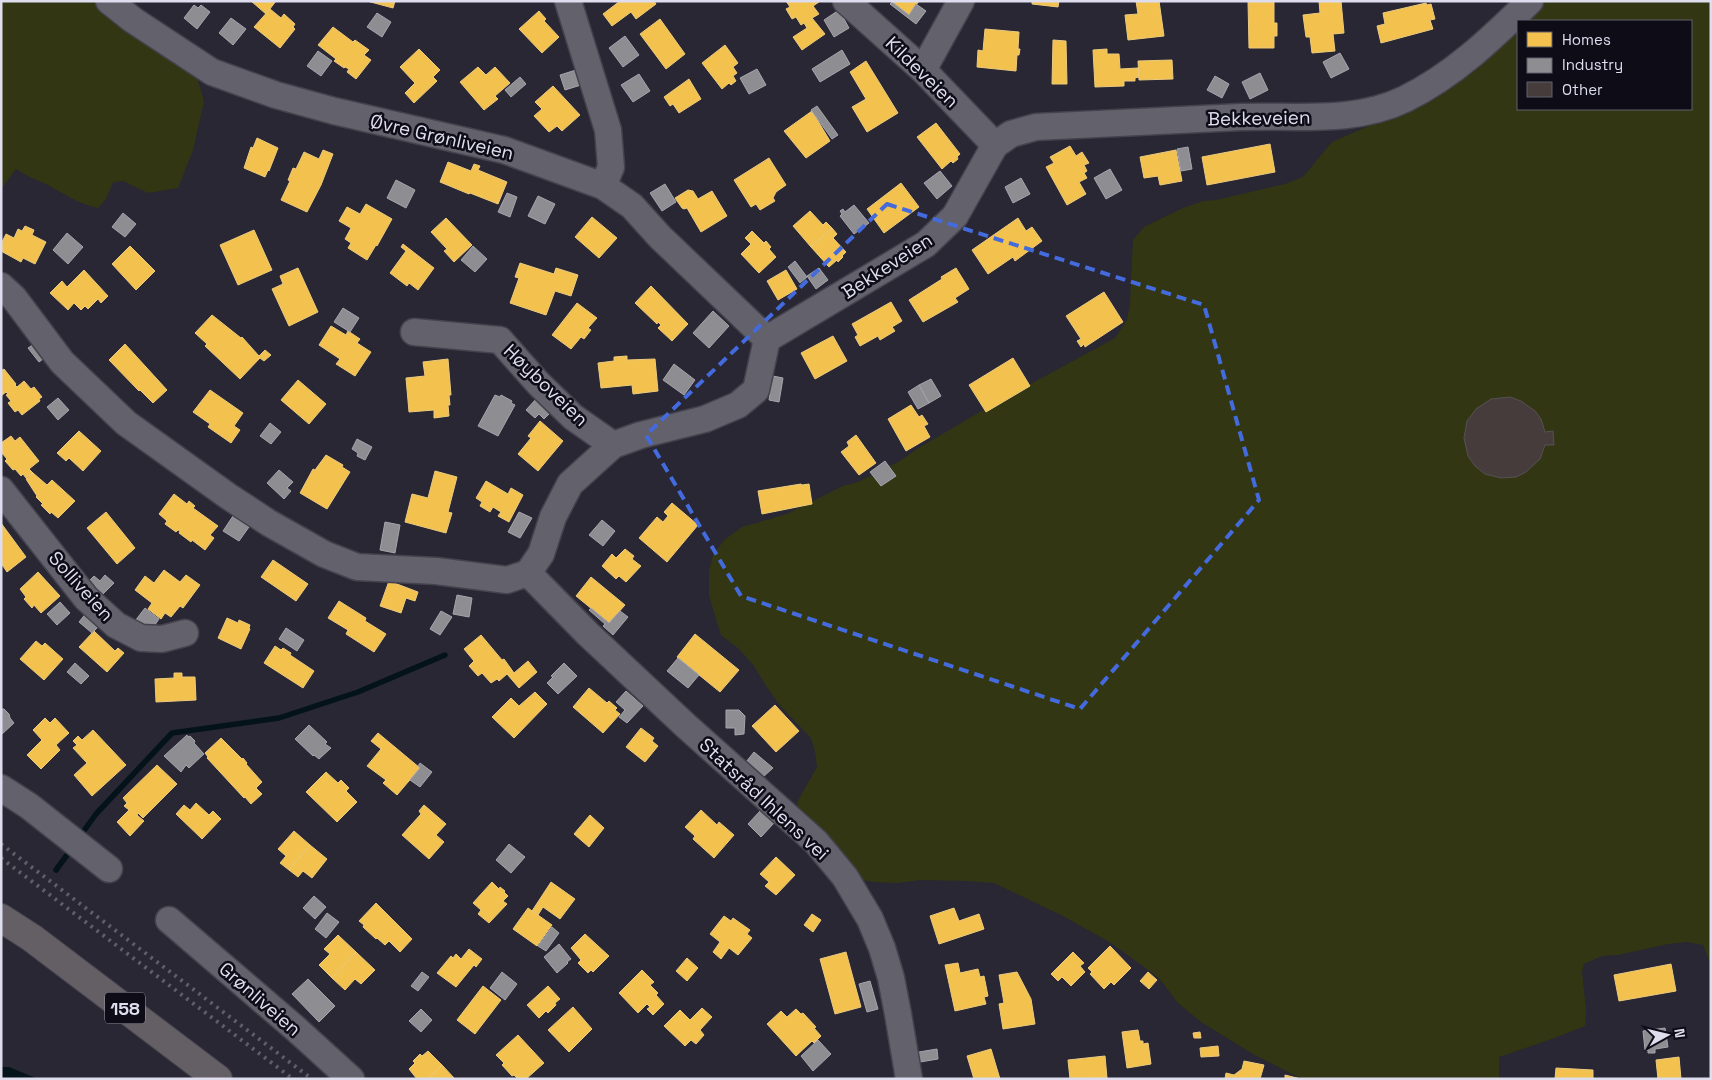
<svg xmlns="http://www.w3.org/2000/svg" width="1712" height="1080" font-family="'Space Grotesk',sans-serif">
<rect width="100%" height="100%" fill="#282733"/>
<g fill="#333612" fill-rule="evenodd">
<path d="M1,1H92L117,23L196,74L204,101L193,150L178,188L148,193L123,181L113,182L106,199L98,208C77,203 66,195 48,185C37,180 26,176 16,169L1,189Z"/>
<path d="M1531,1H1711V965L1703,945L1687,942L1668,944L1618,955L1602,956L1584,964L1582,972L1586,1010L1585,1026L1549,1040L1499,1057V1079H1302L1253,1054L1201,1022L1178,1003L1159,978L1111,943L1063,916L994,883L967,881L921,880L897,883L875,882L854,879L798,818L797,802L817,767L815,751L811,738L783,709L768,689L754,666L739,649L721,635L709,596V571L713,555L724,540L742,527L787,514L843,486L858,482L900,461L917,449L985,409L1115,338L1127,320L1130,304L1133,240L1144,227L1183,208L1203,201L1216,200L1285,184L1303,177L1332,142L1433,98ZM1518,21H1691V109H1518Z"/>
</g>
<path fill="#041319" d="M1,1067H9L38,1079H1Z"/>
<g fill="#f2c14e" stroke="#ecca7e">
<path d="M251,1H276L266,14Z"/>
<path d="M367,1H395L393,8Z"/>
<path d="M620,1H654L656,4L636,19L631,12L612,26L603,14Z"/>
<path d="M786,1H818L819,2L813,6L819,14L812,18L825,34L802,50L793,37L807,28L804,23L801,25L796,17L792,19L786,9L790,7Z"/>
<path d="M891,1H919L909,15Z"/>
<path d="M1032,1H1059L1058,7L1032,4Z"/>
<path d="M1136,1H1159L1164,36L1128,40L1125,15L1138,14Z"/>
<path d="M1248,1H1274V23H1277V36H1274V48H1249Z"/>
<path d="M1319,1H1341L1344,33L1333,34L1335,51L1312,53L1310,37H1306L1303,15L1320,13Z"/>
<path d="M1426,3L1427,5L1431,4L1435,19L1430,20L1433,29L1381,43L1377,26L1385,24L1383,13Z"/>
<path d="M270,9L281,18L284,14L295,24L293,27L295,29L280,48L254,27Z"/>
<path d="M539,11L546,19L544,21L559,37L542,53L519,29Z"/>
<path d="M660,19L685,54L666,69L640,34Z"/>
<path d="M333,27L353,42L355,40L369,50L364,55L371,60L356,79L347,72L349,69L345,67L344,68L334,61L336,59L318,45Z"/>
<path d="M985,29L1019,32L1018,49H1020L1019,55H1017L1016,71L977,67L978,50L983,51Z"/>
<path d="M1053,40L1066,41L1067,84H1052Z"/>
<path d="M725,45L738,63L733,67L737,73L733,76L736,81L731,85L729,83L722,89L702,63Z"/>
<path d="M419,49L440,70L433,77L437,81L414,103L405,93L415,83L400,67Z"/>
<path d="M1107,49V54H1119L1120,69L1138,68L1139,77L1135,78V81H1124V86L1095,87L1093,50Z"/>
<path d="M1172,60L1173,79L1139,80L1138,61Z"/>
<path d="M866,61L898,113L867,132L852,107L866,99L850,72Z"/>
<path d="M478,67L486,75L495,67L510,83L495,96L498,99L484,110L460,82Z"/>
<path d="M689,79L701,99L679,113L673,104L670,106L664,97Z"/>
<path d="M553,86L580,115L562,131L557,126L549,132L534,116L542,109L535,102Z"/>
<path d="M812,111L830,141L806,158L784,131Z"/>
<path d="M936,123L960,154L957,157L958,159L953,163L951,161L942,169L917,137Z"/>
<path d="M257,138L278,148L269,171L268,170L265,177L244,168L251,147L253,148Z"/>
<path d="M1270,144L1275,172L1207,185L1202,157Z"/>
<path d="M1070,146L1076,156L1082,152L1089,163L1084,165L1087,171L1084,173L1087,178L1079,182L1086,194L1067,205L1046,167L1054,163L1050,157Z"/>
<path d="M323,150L333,154L321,185L307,212L281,200L290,181L288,180L293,168L296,169L304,152L319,159Z"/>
<path d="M1176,150L1182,181L1160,185L1158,176L1144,178L1140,157Z"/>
<path d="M769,158L786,185L776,192L773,198L775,201L760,210L756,204L751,207L734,180Z"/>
<path d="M448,162L471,171L474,164L480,166L478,170L507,182L498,204L470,193L469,194L440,182Z"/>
<path d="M901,183L919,207L884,233L867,209Z"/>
<path d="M688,190L693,191L698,199L712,191L727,216L701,232L687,208L684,209L682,208L675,198Z"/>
<path d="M366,204L392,219L377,246L376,245L367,260L348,248L351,243L345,239L351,228L339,221L347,207L360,214Z"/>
<path d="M810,211L823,225L826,222L832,228L811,247L793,226Z"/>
<path d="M592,217L617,238L599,258L575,237Z"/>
<path d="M446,218L472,245L454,262L444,251L447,249L431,232Z"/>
<path d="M1018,218L1026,231L1032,227L1042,241L1015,261L1013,257L988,274L972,250Z"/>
<path d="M25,226L34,230L32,235L46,242L35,264L23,258L21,262L1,251V244L6,234L14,238L18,229L22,231Z"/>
<path d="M832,228L837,234L833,238L846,252L842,256L843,257L838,262L837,260L829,267L811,247Z"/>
<path d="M254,230L272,270L238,285L220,245Z"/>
<path d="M752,231L764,243L766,241L771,247L769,249L776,257L759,273L741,254L751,244L745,238Z"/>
<path d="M403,244L434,268L418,290L409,283L407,286L390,273L406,251L401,247Z"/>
<path d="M130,246L155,271L136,290L112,264Z"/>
<path d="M520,263L554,274L556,268L578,275L571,296L555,291L546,315L510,303L519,278L515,277Z"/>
<path d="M298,268L318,312L289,326L272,289L283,284L280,276Z"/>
<path d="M956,268L969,289L955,298L958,302L923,322L909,300L942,279L941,277Z"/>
<path d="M84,270L108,296L101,303L98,299L88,309L85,306L81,310L74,303L68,310L50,293L62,281L67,287Z"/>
<path d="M786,270L797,289L778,300L767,281Z"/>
<path d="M651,286L688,324L672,341L658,328L661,325L658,322L657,324L635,303Z"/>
<path d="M1104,292L1123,322L1085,347L1084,344L1081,347L1077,341L1081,339L1066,316Z"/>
<path d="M891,302L902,321L892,327L895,331L880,340L878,336L860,346L855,337L858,335L852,324Z"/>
<path d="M577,303L597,318L588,328L591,330L584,339L581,337L571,349L552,335Z"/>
<path d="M212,315L241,338L242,337L259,356L265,350L271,355L264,361L260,358L240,379L205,346L207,344L195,333Z"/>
<path d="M331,326L346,335L348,331L360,339L357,343L371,352L355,376L336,364L340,359L319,345Z"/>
<path d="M833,336L847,361L815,379L801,353Z"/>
<path d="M125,344L167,390L153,403L140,390L139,391L109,360Z"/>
<path d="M627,356V360L655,359L658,391L633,394L632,385L601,388L598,363L614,361V357Z"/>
<path d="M1013,358L1030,386L986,412L969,385Z"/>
<path d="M448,359L451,395H449L450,405H448L449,416L434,418V410L409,412L406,378L425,376L423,362Z"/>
<path d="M4,369L16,384L15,385L17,387L24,381L31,389L34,387L42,397L39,399L40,401L22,415L18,410L15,412L8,403L11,401L6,395L8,394L6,392L1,396V371Z"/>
<path d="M298,380L326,404L309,424L281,400Z"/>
<path d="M210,390L243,413L234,426L240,430L231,443L208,427L210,424L193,412Z"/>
<path d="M911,405L919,417L922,415L928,424L924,426L930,437L906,451L888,419Z"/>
<path d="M540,421L563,441L538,471L518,454L531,438L528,436Z"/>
<path d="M79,431L101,451L83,471L69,458L66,461L57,453Z"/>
<path d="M856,435L876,463L859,475L841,452L849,446L847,442Z"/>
<path d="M11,436L15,441L20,437L39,461L29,469L33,473L26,478L23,474L21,476L15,469L13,470L5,461L7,459L2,453L1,454V443Z"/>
<path d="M326,455L343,465L342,467L350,472L327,509L300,493L313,469L315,470Z"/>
<path d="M435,471L457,477L448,512L452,513L446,533L405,522L412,494L428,498Z"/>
<path d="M33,473L47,485L52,480L75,501L58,518L51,512L50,514L41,505L43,504L36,497L37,496L26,479Z"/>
<path d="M486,481L508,494L511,488L523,495L509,522L498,516L501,512L493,507L490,512L480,506L482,502L476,498Z"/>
<path d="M801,484L802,485L809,484L812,504L762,514L758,491Z"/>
<path d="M174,494L187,504L189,501L195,506L193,508L218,526L210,535L214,538L205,550L192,540L191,542L179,533L180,531L178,530L176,532L165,524L167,521L159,514Z"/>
<path d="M672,503L698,525L667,562L639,538L657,517L663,522L668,516L664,512Z"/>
<path d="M106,512L135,548L117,564L87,528Z"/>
<path d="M1,523L26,557L7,572L1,563Z"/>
<path d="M625,549L634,556L632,559L641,566L626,582L619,576L616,579L602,566L612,554L616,558Z"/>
<path d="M273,560L308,584L296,601L261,577Z"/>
<path d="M164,570L180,582L186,575L200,585L183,608L180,606L171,617L165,613L161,619L148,609L152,603L135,590L145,576L154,583Z"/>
<path d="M38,572L60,596L41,613L34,605L32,608L24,599L26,597L20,589Z"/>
<path d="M591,577L625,605L609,623L576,596Z"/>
<path d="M389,581L418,592L415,601L406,598L401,613L380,606Z"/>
<path d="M339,601L366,618L365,621L386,634L374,652L346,634L348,630L328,618Z"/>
<path d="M227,618L238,623L239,620L250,625L249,628L250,629L241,649L218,638Z"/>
<path d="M94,631L115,651L118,648L124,653L107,672L79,647Z"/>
<path d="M695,634L739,670L720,692L677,657Z"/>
<path d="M481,635L502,660L504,659L514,673L528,661L537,672L519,688L507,674L499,681L497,679L491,683L482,673L478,676L469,666L474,661L464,649Z"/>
<path d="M36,641L42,646L45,643L63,659L44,680L20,659Z"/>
<path d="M275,646L281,650L283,648L291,653L290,655L314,671L303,688L264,663Z"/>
<path d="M174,673H182V677H195L196,700L156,702L155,679L174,678Z"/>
<path d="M589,688L607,703L609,701L617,708L615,710L620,714L603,733L573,707Z"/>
<path d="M535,692L547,704L514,738L492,717L511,698L519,706Z"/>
<path d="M775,705L799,731L776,752L752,726Z"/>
<path d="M45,718L50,723L55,718L69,733L56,745L60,750L41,769L27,755L42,740L33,730Z"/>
<path d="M641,728L654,738L652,741L658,746L645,762L626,747Z"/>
<path d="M93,730L126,765L92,796L74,775L87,763L73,748L77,745L73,741L78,736L82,740Z"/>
<path d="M378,733L420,768L397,795L383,783L386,780L367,766L381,749L371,741Z"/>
<path d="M221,738L242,759L243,758L247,763L246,764L262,782L256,788L262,794L251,804L245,797L244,798L207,758L208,757L205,753Z"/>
<path d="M157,765L177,784L143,818L138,813L137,815L144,821L130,836L117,822L129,810L124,806L127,803L123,798Z"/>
<path d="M326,772L338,783L341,780L349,788L346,791L357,802L337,822L306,792Z"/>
<path d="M196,803L209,815L213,811L221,819L202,839L176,814L184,805L190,810Z"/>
<path d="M424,805L446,824L436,835L444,842L429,859L402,835L421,814L419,811Z"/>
<path d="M701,810L717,825L719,822L734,835L714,858L693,839L695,836L685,827Z"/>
<path d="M590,815L604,828L589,847L574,834Z"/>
<path d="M294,831L310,845L289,870L280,863L286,856L278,849Z"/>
<path d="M310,845L327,859L312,878L303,871L298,877L289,870Z"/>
<path d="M776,857L795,875L776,895L765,886L769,882L760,874Z"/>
<path d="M492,882L499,889L500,887L505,891L504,892L508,896L503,901L507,904L489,923L478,914L481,910L473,903Z"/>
<path d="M551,882L575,899L560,919L543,907L538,915L532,911Z"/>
<path d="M376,903L412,939L400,952L389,941L385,945L377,938L376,939L363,927L364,925L359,921Z"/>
<path d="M528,908L552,925L537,946L513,929Z"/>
<path d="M954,908L959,921L979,914L984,929L939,944L930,916Z"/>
<path d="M812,914L821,920L813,932L804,925Z"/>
<path d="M724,916L731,921L733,918L750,930L747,934L752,938L738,955L729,948L721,959L713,952L720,942L710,934Z"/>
<path d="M585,934L609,956L593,972L591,970L588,973L578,963L581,960L571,948Z"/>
<path d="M338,935L356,952L332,978L319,965L330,954L324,949Z"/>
<path d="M1110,946L1131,968L1114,985L1111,982L1104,989L1090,974L1092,972L1088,968Z"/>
<path d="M469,949L482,959L476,967L474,965L456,987L437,973L451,956L453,958L456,954L461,959Z"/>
<path d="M356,952L375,970L361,984L355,979L345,990L332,978Z"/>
<path d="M846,952L861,1007L835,1014L820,959Z"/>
<path d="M1073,952L1084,963L1080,966L1085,972L1071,986L1062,977L1058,981L1051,974Z"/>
<path d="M687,958L698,968L687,981L676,971Z"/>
<path d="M958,963L960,973L978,969L980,977L984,976L988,996L984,997L986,1004L955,1011L945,965Z"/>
<path d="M1671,964L1676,991L1619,1001L1614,975Z"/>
<path d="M642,970L654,982L650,985L658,993L656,995L664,1004L653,1015L647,1009L650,1007L647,1004L638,1013L619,993Z"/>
<path d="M1017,972L1031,999L1035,1024L1003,1029L999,1004L1004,1003L999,975Z"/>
<path d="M1148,972L1157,980L1149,989L1140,981Z"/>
<path d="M483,986L501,1000L475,1034L457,1020Z"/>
<path d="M548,986L560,999L555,1003L556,1005L548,1013L546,1011L539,1018L527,1005Z"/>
<path d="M573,1007L592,1029L569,1052L548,1030Z"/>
<path d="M702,1008L712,1017L700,1030L704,1035L696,1044L691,1040L685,1046L664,1026L680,1010L690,1020Z"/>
<path d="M796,1009L801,1014L803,1013L816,1027L814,1028L821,1036L814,1043L812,1041L796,1056L767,1024L781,1011L787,1017Z"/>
<path d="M1138,1030L1140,1041H1143V1044L1148,1043L1151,1064L1127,1068L1122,1032Z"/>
<path d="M1200,1032L1201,1038H1194L1193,1033Z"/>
<path d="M518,1035L544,1063L526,1079H518L514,1075L512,1076L502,1065L504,1063L496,1055Z"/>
<path d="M1218,1046L1219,1056L1201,1057L1200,1048Z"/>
<path d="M991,1049L1000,1079H974L967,1056Z"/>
<path d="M428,1051L442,1065L428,1079H417L409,1069L415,1063L413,1061L420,1054L422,1056Z"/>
<path d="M1105,1056L1107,1078L1070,1079L1068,1060Z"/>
<path d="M1679,1057L1681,1079H1658L1656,1060Z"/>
<path d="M1244,1061L1264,1065L1260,1079H1225L1226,1073L1234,1075L1242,1069Z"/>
<path d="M442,1065L455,1079H428Z"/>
<path d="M1556,1068L1593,1070V1079H1555Z"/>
<path d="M1285,1075L1301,1079H1285Z"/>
</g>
<g fill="#8d8d92" stroke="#a6a5ae">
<path d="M892,2L909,15L916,4L926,11L916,24L890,4Z"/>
<path d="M194,5L198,8L201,5L210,12L197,29L184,18Z"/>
<path d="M839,10L849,28L834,37L824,20Z"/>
<path d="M377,13L391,22L382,37L367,27Z"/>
<path d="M231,18L246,29L233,45L219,33Z"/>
<path d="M625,36L639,55L623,67L609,48Z"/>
<path d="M842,50L850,64L820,82L812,69Z"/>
<path d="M318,51L332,61L321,76L307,66Z"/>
<path d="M1340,53L1349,69L1331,78L1323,62Z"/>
<path d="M757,69L766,85L749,94L740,78Z"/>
<path d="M576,70L581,85L565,90L560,75Z"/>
<path d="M1260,73L1268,90L1250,99L1242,82Z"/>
<path d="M639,74L650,91L633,102L621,85Z"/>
<path d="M1215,76L1229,84L1222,98L1207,90Z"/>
<path d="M520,77L526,84L511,97L505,90Z"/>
<path d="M817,106L838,135L832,139L811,110Z"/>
<path d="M1188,147L1192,169L1181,171L1177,149Z"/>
<path d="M1110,169L1122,190L1106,199L1094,178Z"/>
<path d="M940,171L952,186L937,199L924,183Z"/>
<path d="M1021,178L1030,194L1013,203L1005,187Z"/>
<path d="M396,180L415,190L406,208L387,198Z"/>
<path d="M665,184L676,202L662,211L650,193Z"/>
<path d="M507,193L517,197L510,217L498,212Z"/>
<path d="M538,196L555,204L545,224L528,216Z"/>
<path d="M854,205L869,223L854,234L840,216L842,214L840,211L843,209L845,212Z"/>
<path d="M123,213L136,224L125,237L112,227Z"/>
<path d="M67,233L83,247L68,264L53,250Z"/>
<path d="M473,246L487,259L475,272L461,260Z"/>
<path d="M795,261L807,277L800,283L788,267Z"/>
<path d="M819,268L828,280L816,289L807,276Z"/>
<path d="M343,308L359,318L350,332L334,322Z"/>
<path d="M713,311L729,326L709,348L693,333Z"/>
<path d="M37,342L47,356L39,362L28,348Z"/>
<path d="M674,364L695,380L684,395L663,380Z"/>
<path d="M773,376L783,378L779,402L769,400Z"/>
<path d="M931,379L941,396L929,403L919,385Z"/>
<path d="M919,385L929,403L918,409L908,392Z"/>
<path d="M495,395L500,397L501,395L512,401L511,403L515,405L498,436L478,426Z"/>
<path d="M58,398L69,410L58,420L47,407Z"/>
<path d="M537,398L552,411L544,419L539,414L535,418L526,410Z"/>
<path d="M270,423L281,432L271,444L260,436Z"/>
<path d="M357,439L372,447L365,460L357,456L358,453L352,449Z"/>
<path d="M885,461L896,476L881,486L870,472Z"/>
<path d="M279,470L293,482L287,488L291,491L284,499L267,483Z"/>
<path d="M519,512L532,518L520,538L508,532Z"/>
<path d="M233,516L249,527L239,541L223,531Z"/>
<path d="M602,520L615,531L603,546L589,535Z"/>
<path d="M385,522L400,525L395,553L380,550Z"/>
<path d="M105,575L114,583L100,597L86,584L94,576L100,581Z"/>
<path d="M457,595L472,598L469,617L453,614Z"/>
<path d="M60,602L70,613L57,625L47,614Z"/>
<path d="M145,608L159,619L150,632L135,621Z"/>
<path d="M591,608L609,623L620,611L628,617L613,635L603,626L605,624L589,610Z"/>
<path d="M441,611L452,617L440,635L430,629Z"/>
<path d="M87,612L101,624L92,633L79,622Z"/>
<path d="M286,628L304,640L297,651L279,639Z"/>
<path d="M678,658L699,675L688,688L667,671Z"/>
<path d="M75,663L89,676L81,684L67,672Z"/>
<path d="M564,663L577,676L558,694L547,683L553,677L551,676Z"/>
<path d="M626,691L643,706L627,723L619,717L625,710L616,702Z"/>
<path d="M1,709H4L9,714L10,718L14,723L1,735Z"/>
<path d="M726,710H739L745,716L744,734L735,735V728H726Z"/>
<path d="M309,725L327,742L325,744L331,748L319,759L314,755L313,756L295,739Z"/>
<path d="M187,735L188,737L190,736L195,741L194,743L204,754L189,768L186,765L181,772L164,756Z"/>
<path d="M754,752L773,768L763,777L746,762Z"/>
<path d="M420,763L432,772L420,787L410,780L420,768L418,766Z"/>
<path d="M761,810L774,823L761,837L748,824Z"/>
<path d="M509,844L525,857L511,873L496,860Z"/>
<path d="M314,896L326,907L315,919L303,908Z"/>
<path d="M327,913L339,922L326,938L315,929Z"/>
<path d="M552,927L559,933L546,951L538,946Z"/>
<path d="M559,944L571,959L567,962L568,963L557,973L544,957Z"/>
<path d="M422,972L429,977L418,991L411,986Z"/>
<path d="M502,972L517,984L505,1000L490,988Z"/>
<path d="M308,979L335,1006L319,1022L292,994Z"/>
<path d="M870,981L878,1009L867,1012L859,984Z"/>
<path d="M421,1009L432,1020L421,1032L409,1021Z"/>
<path d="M1665,1028L1668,1047L1655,1049V1053H1648V1050H1645L1643,1031Z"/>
<path d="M818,1040L831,1054L813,1071L801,1056Z"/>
<path d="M937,1049L938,1059L920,1062L919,1052Z"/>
</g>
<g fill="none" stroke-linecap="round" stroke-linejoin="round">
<g stroke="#041319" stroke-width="5.5">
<path d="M83,832L96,814L172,733L279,718L358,692L445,655"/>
<path d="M56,870L67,855"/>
</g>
</g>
<path fill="#463c3c" stroke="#575154" d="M1510,397L1521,401L1535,411L1541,419L1545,432L1553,431L1554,445H1545L1540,459L1526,472L1516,477L1501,478L1485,474L1475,466L1468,456L1464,438L1467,421L1476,409L1491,399Z"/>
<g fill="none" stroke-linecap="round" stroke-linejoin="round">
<defs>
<g id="minor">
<path d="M109,1L133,20L212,72L276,95L334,111L504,150L603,186L632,206L660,237L767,339"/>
<path d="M568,1L608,130L611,167L603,186"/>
<path d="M846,1L923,70L995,145"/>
<path d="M923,70L961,1"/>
<path d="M1,286L14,298L62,362L126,423L228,496L269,523L324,554L357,567L436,571L507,580L528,573"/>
<path d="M414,332L500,340L538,383L573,417L613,445"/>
<path d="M1,490L86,598L116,625L141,638L162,639L185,633"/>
<path d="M528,573L541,554L553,517L570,484L613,445L641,435L705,419L738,405L756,390L767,339L926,244L955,216L995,145L1011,134L1036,127C1104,124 1172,120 1241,117C1295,115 1354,124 1405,99C1454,75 1492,38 1530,1"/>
<path d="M528,573L588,634L685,725L816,842L845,877L870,919L882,948L891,978L898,1014L909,1079"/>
<path d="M1,788L29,806L109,869"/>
<path d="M169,920L296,1029L351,1079"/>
</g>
<path id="major" d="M1,918L32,938L218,1079"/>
</defs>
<use href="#minor" stroke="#43424d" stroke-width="29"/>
<use href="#major" stroke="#43424d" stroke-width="30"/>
<use href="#minor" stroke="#62616c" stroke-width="26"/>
<use href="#major" stroke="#645e65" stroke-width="28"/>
<g stroke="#5f5e69" stroke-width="4" stroke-dasharray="2.5 5" stroke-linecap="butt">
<path d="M1,844L312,1079"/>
<path d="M1,858L293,1079"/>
</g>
</g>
<path fill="none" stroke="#446bdd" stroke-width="4" stroke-dasharray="10 6" stroke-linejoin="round" d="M887,204L1204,305L1259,500L1080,709L741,596L646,435Z"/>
<g text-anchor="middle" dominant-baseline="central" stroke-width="5" stroke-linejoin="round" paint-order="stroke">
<rect fill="#0d0c17" stroke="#a09fae" stroke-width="1" x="105" y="992.5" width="40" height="31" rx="4"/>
<g font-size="18" font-weight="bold" fill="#dfdeef">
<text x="125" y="1008">158</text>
</g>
<g font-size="19" fill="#dfdeef" stroke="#0d0c17">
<text transform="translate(922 72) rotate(44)">Kildeveien</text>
<text transform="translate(1259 118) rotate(-1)">Bekkeveien</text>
<text transform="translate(442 137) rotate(13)">Øvre Grønliveien</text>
<text transform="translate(887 266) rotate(-33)">Bekkeveien</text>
<text transform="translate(546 385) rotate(44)">Høyboveien</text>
<text transform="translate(81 586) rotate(48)">Solliveien</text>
<text transform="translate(764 799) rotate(43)">Statsråd Ihlens vei</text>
<text transform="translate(260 999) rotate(41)">Grønliveien</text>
</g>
</g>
<rect width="1712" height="1080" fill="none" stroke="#dfdeef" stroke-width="5"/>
<rect x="1517" y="20" width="175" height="90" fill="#0d0c17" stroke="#61606d"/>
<rect x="1527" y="32" width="25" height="15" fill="#f2c14e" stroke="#61606d"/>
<text x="1562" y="45" font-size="15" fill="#dfdeef">Homes</text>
<rect x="1527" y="58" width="25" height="15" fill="#8d8d92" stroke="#61606d"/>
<text x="1562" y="70" font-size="15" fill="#dfdeef">Industry</text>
<rect x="1527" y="82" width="25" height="15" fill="#463c3c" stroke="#61606d"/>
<text x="1562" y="95" font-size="15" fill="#dfdeef">Other</text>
<g transform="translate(1667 1035) rotate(82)" stroke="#0d0c17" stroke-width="4" paint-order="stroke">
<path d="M0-4L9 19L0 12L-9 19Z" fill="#dfdeef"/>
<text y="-8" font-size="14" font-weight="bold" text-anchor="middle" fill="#dfdeef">N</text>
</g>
</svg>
